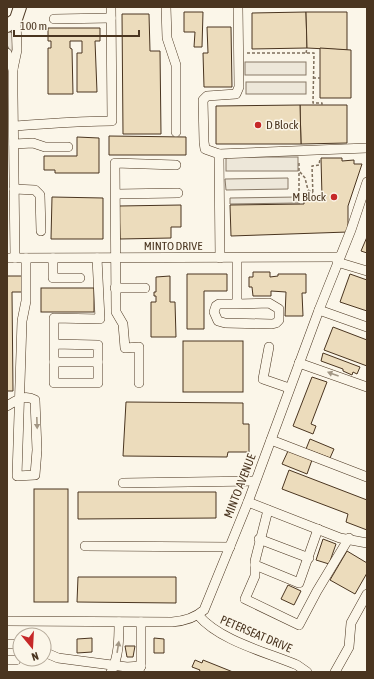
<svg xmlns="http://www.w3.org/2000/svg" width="374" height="679" font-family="'Asap Condensed',sans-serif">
<rect width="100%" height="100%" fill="#fbf6e9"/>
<path fill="#ede6d9" stroke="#887966" d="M7,31L13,33L12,55L7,45Z"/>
<g fill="#ede7d9" stroke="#887966">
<rect x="245" y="62" width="61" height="13"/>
<rect x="246" y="82" width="60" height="12"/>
<rect x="226" y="157" width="72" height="14"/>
<path d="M288,178V189L226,190L225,179Z"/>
<path d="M298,197V203L230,204V198Z"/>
</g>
<g fill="#ecdcbc" stroke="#4a3520">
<path d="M184,12H203L202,47H194L195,32H184Z"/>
<path d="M306,12L307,48L252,49V13Z"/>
<path d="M306,12H347V50L307,48Z"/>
<path d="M122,14H149L150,51H160L161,134H123Z"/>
<path d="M207,27H231L232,87H204L203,53H208Z"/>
<path d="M48,28H100V41H95L97,92H77V53H82V41H70V48L72,49L73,94H48V48H51V41H48Z"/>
<path d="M320,48L351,50V98H320Z"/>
<path d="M300,105H347V143L301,144Z"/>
<path d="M300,105L301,144H216V106Z"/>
<path d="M109,136L186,137V155H109Z"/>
<path d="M77,137L99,138V173H55V170H44V156H77Z"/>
<path d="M321,158H342V161L354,160V164H362L348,206V232L231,236L230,205L304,204V197H322Z"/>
<path d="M52,197L103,198V239H51Z"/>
<path d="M181,205V227H171V238L120,239L119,206Z"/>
<path d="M367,237V253L361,251Z"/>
<path d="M253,272H270V277L278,276V274H306V293H302L303,316H285L286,292L271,291V296H253L252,287H249V277H253Z"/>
<path d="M187,274H227V291H204V329H187Z"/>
<path d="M350,274L367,280V311L340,302Z"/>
<path d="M7,276H25V292H12L13,391H7Z"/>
<path d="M170,276V302H175L176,337H151V302H156V296H154V292H156V277Z"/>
<rect x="41" y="288" width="53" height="24"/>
<path d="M333,327L367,340V366L324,350Z"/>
<rect x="183" y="341" width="60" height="51"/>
<path d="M323,353L360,367L357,374L353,372L352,375L343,371V369L321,361Z"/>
<path d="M312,377L327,382L311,424L316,426L313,434L293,426Z"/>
<path d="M126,402L243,403V424H249V452H228L227,457L123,456Z"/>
<path d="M310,439L334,449L330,458L306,449Z"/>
<path d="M288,451L312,460L307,474L282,464Z"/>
<path d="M289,470L367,500V530L346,522L348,514L282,489Z"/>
<rect x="34" y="489" width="34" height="113"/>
<path d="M78,492H216V518L78,519Z"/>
<path d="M323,539L336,544L329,564L316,560Z"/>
<path d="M347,551L367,563V573L355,594L330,580Z"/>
<path d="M78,577H176V603L77,602Z"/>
<path d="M288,585L301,591L294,605L281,599Z"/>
<path d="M92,638V652L77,653V639Z"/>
<path d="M154,638L164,639V653H154Z"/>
<path d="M125,646H135L133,657H127Z"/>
<path d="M195,660L202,663L203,660L233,672H199L200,670L192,667Z"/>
</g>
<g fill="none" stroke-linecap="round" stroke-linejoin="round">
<defs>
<g id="minor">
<path d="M166,7L167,38L176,65V132"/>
<path d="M54,19L111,18"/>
<path d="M7,53L13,69"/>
<path d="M14,126C47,124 79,121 112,121L111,7"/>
<path d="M14,144L33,143L45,147H68"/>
<path d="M219,154L367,148"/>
<path d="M14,189L35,190L40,195L41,231"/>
<path d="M116,194L178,193"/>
<path d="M7,258L339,257"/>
<path d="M15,258L13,95V69L17,50L16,19"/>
<path d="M53,258V278H80"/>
<path d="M220,258L219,154L205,149L204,142L203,100L207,96L236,94L239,87L238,7"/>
<path d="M237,258V304H219L216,306L214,312L218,321L225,323L272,324L276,323L279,320V309L269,303L237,304"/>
<path d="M337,262L367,271"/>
<path d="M115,288H145"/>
<path d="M319,310L367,327"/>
<path d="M54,344L98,345V383H54V318L100,319L97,258"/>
<path d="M269,347L263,379L289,388"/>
<path d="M54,362H98"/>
<path d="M299,363L367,387"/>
<path d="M139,383V347L125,348L123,324L116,312L115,163L176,165"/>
<path d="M7,406C17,400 24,394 35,400L37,450L35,475L17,476L22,321L26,301V258"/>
<path d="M271,440L367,477"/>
<path d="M123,483L255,481"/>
<path d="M248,502L340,538L367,543"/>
<path d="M268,510L255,561V576L245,599L299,625L317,591L349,538"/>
<path d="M259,539L309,558"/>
<path d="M85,546L230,547"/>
<path d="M255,565L299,583L318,529"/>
<path d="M198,615C220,641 266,652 297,665L307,672"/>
<path d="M7,621L172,622C185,621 195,618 204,610L248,502L319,310L351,230L367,182"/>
<path d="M7,644H20"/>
<path d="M44,652L58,658L127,667L141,666"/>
<path d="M7,660H16"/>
<path d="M111,672C119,657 119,638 119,622"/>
<path d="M138,672L141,666V622"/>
<path d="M335,672L349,647L351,623L367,594"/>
</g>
<path id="major" d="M7,26L16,19L20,7"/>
</defs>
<use href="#minor" stroke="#4a3520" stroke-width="10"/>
<use href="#major" stroke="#4a3520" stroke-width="14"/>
<g stroke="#7f6f5c" stroke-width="1.5" stroke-dasharray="3 2" stroke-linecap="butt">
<path d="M247,53H314L313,103H322V105"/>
<path d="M306,53L307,48"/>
<path d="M313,78H320"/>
<path d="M299,163V204"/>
<path d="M300,172L305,178L308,190L313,193"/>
<path d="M293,193L298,196H312"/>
<path d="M313,197L312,166L319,165L320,159"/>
</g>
<use href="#minor" stroke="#fbf6e9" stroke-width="9"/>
<use href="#major" stroke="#fbf6e9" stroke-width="12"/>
</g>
<defs><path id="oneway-solid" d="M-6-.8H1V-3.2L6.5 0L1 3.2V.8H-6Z"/></defs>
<g fill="#a29684">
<use href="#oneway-solid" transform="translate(333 374) rotate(-160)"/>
<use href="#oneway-solid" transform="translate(37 423) rotate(88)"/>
<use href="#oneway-solid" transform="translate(118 647) rotate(-81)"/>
</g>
<g fill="#c62828" stroke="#fbf6e9" stroke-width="1.5">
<circle cx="258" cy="125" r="4"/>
<circle cx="334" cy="197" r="4"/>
</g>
<g text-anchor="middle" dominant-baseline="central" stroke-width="3" stroke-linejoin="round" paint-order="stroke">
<g font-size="12" fill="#4a3520" stroke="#fbf6e9" text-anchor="start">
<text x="266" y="125">D Block</text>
<text x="326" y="197" text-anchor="end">M Block</text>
</g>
<g font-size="12" fill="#4a3520" stroke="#fbf6e9">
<text x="173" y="246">MINTO DRIVE</text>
<text transform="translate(240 486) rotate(-69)">MINTO AVENUE</text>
<text transform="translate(256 634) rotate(23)">PETERSEAT DRIVE</text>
</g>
</g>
<rect width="374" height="679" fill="none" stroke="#4a3520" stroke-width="16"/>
<g transform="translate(32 647) rotate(162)"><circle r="19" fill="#fbf6e9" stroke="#b4a999"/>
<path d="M0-3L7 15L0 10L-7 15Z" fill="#c62828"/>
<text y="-6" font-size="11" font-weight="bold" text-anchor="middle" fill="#4a3520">N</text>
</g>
<path d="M14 30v6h125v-6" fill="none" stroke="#4a3520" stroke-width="2"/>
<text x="20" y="30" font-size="12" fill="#4a3520" stroke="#fbf6e9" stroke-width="3" paint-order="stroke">100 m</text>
</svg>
